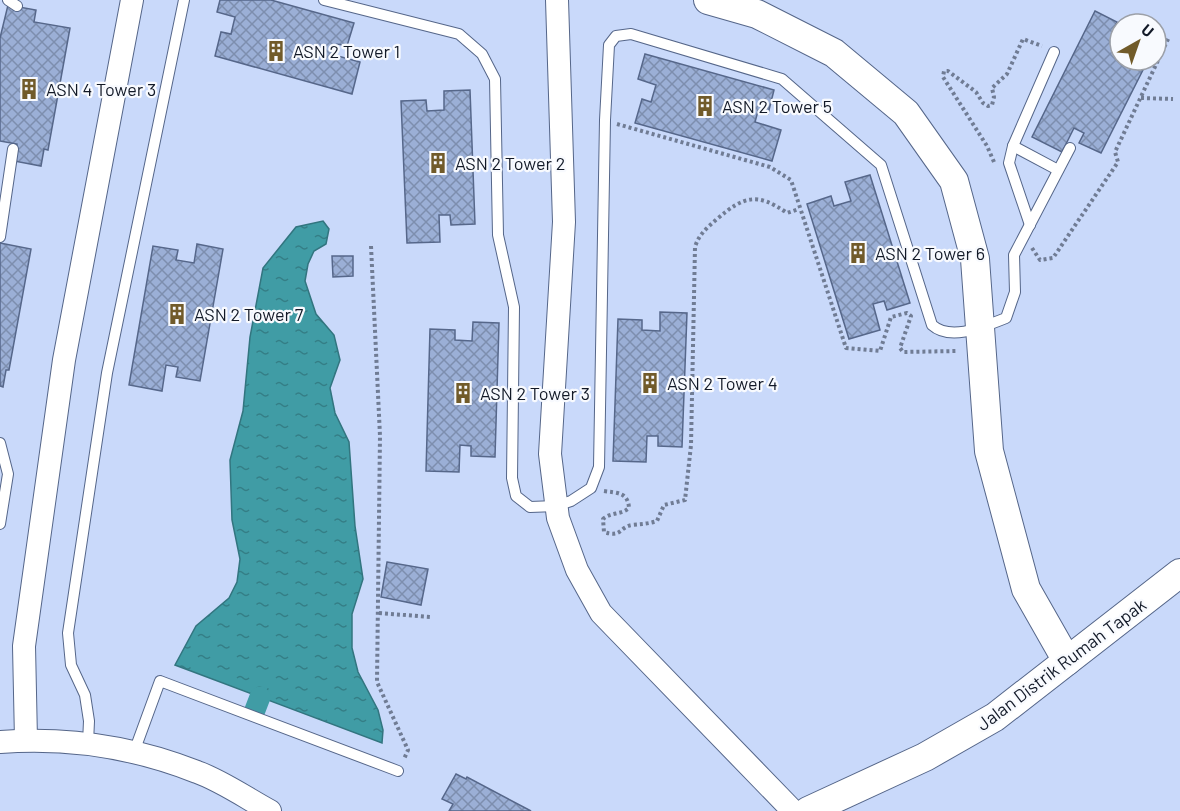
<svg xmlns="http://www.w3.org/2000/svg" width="1180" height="811" font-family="Barlow,sans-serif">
<defs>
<pattern id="water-ripples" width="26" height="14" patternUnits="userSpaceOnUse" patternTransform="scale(1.5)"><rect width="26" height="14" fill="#409ca5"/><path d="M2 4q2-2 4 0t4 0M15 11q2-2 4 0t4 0" fill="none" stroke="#347e86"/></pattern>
<pattern id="building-cross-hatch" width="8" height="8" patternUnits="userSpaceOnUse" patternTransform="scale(1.5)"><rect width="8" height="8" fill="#9bafd6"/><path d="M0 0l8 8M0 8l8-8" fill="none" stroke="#7d8eae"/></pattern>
</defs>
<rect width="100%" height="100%" fill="#c9d9fa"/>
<path fill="url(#water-ripples)" stroke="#32757f" stroke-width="1.5" d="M323,221L329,229L326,244L314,251L308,264L305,281L316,314L334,335L340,360L330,388L335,413L349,442L355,526L363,579L352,614V648L358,672L378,710L383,730L382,743L175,665L196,626L229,598L237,582L240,559L232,520L230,460L243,411L250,337L263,268L296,227Z"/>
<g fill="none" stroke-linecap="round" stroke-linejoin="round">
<path stroke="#409ca5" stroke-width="21" d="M255,710L260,697"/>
</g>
<g fill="url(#building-cross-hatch)" stroke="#56678a" stroke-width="1.5">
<path d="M220,0H271L354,23L347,46L337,44L334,55L360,62L352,94L215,56L221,32L231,34L235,17L217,12Z"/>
<path d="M8,5L36,10L34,22L70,28L48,150L44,149L41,166L14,161L17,144L0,141V38Z"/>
<path d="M1095,11L1117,22L1113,31L1120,34V60H1148L1101,153L1079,143L1084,133L1074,128L1062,152L1032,137Z"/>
<path d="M645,54L774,90L768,114L758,111L755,122L781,130L772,161L635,123L642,99L651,102L656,85L638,79Z"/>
<path d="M470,90L475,224L451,225L450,215H439L440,242L407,243L401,101L426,100L427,111L444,110V91Z"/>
<path d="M870,175L910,303L887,310L884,301L873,304L880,330L849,339L807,204L831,196L834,206L851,201L845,182Z"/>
<path d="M0,243L31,249L9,370H6L3,387L0,386Z"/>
<path d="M197,244L223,249L200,381L176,377L178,367L166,365L162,391L129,385L153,246L178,250L176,260L194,263Z"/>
<path d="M332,256H353V276L333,277Z"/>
<path d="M660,312L687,313L682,447L658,446V436H647L646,462L613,461L618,319L642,320V330L660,331Z"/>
<path d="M473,322L499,323L495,457L471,456V446L460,445L459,472L426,471L430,329L455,330V340L472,341Z"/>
<path d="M387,562L428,569L421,605L381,597Z"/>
<path d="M456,774L466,779L467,777L531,811H449L453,804L442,799Z"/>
</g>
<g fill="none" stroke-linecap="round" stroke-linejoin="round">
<defs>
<g id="service">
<path d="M8,0L17,6"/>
<path d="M324,0L459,34L482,54L495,79L498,235L514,307L512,478L516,496L530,507L556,506L571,501L591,488L599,467L605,120L609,45L616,36L631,34L782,79L881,165L932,325C951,342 985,326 1006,318L1015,292L1014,255L1070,148"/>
<path d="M1013,146L1058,170"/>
<path d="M1030,225L1009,163L1013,146L1054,52"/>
<path d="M0,237L13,149"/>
<path d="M0,443L8,474L0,524"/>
<path d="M88,743L89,721L85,695L71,665L68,633L107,373L184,0"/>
<path d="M134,752L160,681L398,771"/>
</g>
<g id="minor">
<path d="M557,0L564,222L550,454L558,518L577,570L601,613L793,811"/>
<path d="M26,740L24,646L64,360L132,0"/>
<path d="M0,742C67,737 134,747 197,772C222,781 246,798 270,811"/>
</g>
<g id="tertiary">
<path d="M708,0L757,14L834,53L906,113L954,181L975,259L989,451L1026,589L1067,661"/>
<path d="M808,811L925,757L995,717L1180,573"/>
</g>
</defs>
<use href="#service" stroke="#556689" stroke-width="12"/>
<use href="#minor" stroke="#556689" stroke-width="24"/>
<use href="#tertiary" stroke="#556689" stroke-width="30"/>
<g stroke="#707c94" stroke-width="4" stroke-dasharray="3 3" stroke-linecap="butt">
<path d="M1141,98L1173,99"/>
<path d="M617,124L770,167L791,180L846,348L880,351L891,317L907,313L911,316L900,348L903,352L958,351"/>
<path d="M994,162L987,146L943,77L944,71H948L976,92L983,103L988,106L992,105L994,97L992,88L1007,74L1023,39L1042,46"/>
<path d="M371,246L380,436L377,682L408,750L404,759"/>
<path d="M1032,248L1040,260L1053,258L1118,162L1115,152L1169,37"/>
<path d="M604,491C617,493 628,492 629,508C621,515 611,512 603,519L604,532C622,538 619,527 632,525C641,524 648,524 657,521L664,505L685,500L691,445L695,247C699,234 707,228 717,219C744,196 757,192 787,213L799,209"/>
<path d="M379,613L430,617"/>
</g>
<use href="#service" stroke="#fff" stroke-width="10"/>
<use href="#minor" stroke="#fff" stroke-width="22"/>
<use href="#tertiary" stroke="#fff" stroke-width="28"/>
</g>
<defs>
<symbol id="building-bare" viewBox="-9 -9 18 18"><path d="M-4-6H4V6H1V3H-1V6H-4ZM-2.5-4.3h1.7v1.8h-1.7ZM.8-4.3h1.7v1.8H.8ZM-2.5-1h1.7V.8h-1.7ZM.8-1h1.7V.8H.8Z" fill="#715b2a" stroke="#f8fafe" stroke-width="2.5" paint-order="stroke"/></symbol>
</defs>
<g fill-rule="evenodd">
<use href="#building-bare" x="261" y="36" width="30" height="30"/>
<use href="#building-bare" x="14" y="74" width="30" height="30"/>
<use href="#building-bare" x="690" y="91" width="30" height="30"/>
<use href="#building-bare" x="423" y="148" width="30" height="30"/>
<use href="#building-bare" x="843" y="238" width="30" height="30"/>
<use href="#building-bare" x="162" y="299" width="30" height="30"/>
<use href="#building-bare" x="635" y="368" width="30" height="30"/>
<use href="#building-bare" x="448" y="378" width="30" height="30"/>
</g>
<g text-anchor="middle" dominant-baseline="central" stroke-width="4.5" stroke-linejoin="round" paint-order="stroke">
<g font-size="18" fill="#121927" stroke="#f8fafe" text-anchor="start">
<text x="293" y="51">ASN 2 Tower 1</text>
<text x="46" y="89">ASN 4 Tower 3</text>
<text x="722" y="106">ASN 2 Tower 5</text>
<text x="455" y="163">ASN 2 Tower 2</text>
<text x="875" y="253">ASN 2 Tower 6</text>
<text x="194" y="314">ASN 2 Tower 7</text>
<text x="667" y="383">ASN 2 Tower 4</text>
<text x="480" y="393">ASN 2 Tower 3</text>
</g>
<g font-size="18" fill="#121927" stroke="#f8fafe">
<text transform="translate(1061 664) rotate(-37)">Jalan Distrik Rumah Tapak</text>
</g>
</g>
<g transform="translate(1138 42) rotate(40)"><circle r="28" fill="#f8fafe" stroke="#9ca0a8" stroke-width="1.5"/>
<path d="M0-4.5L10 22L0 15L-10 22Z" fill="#715b2a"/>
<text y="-9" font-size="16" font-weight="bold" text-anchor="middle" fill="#121927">U</text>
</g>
</svg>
